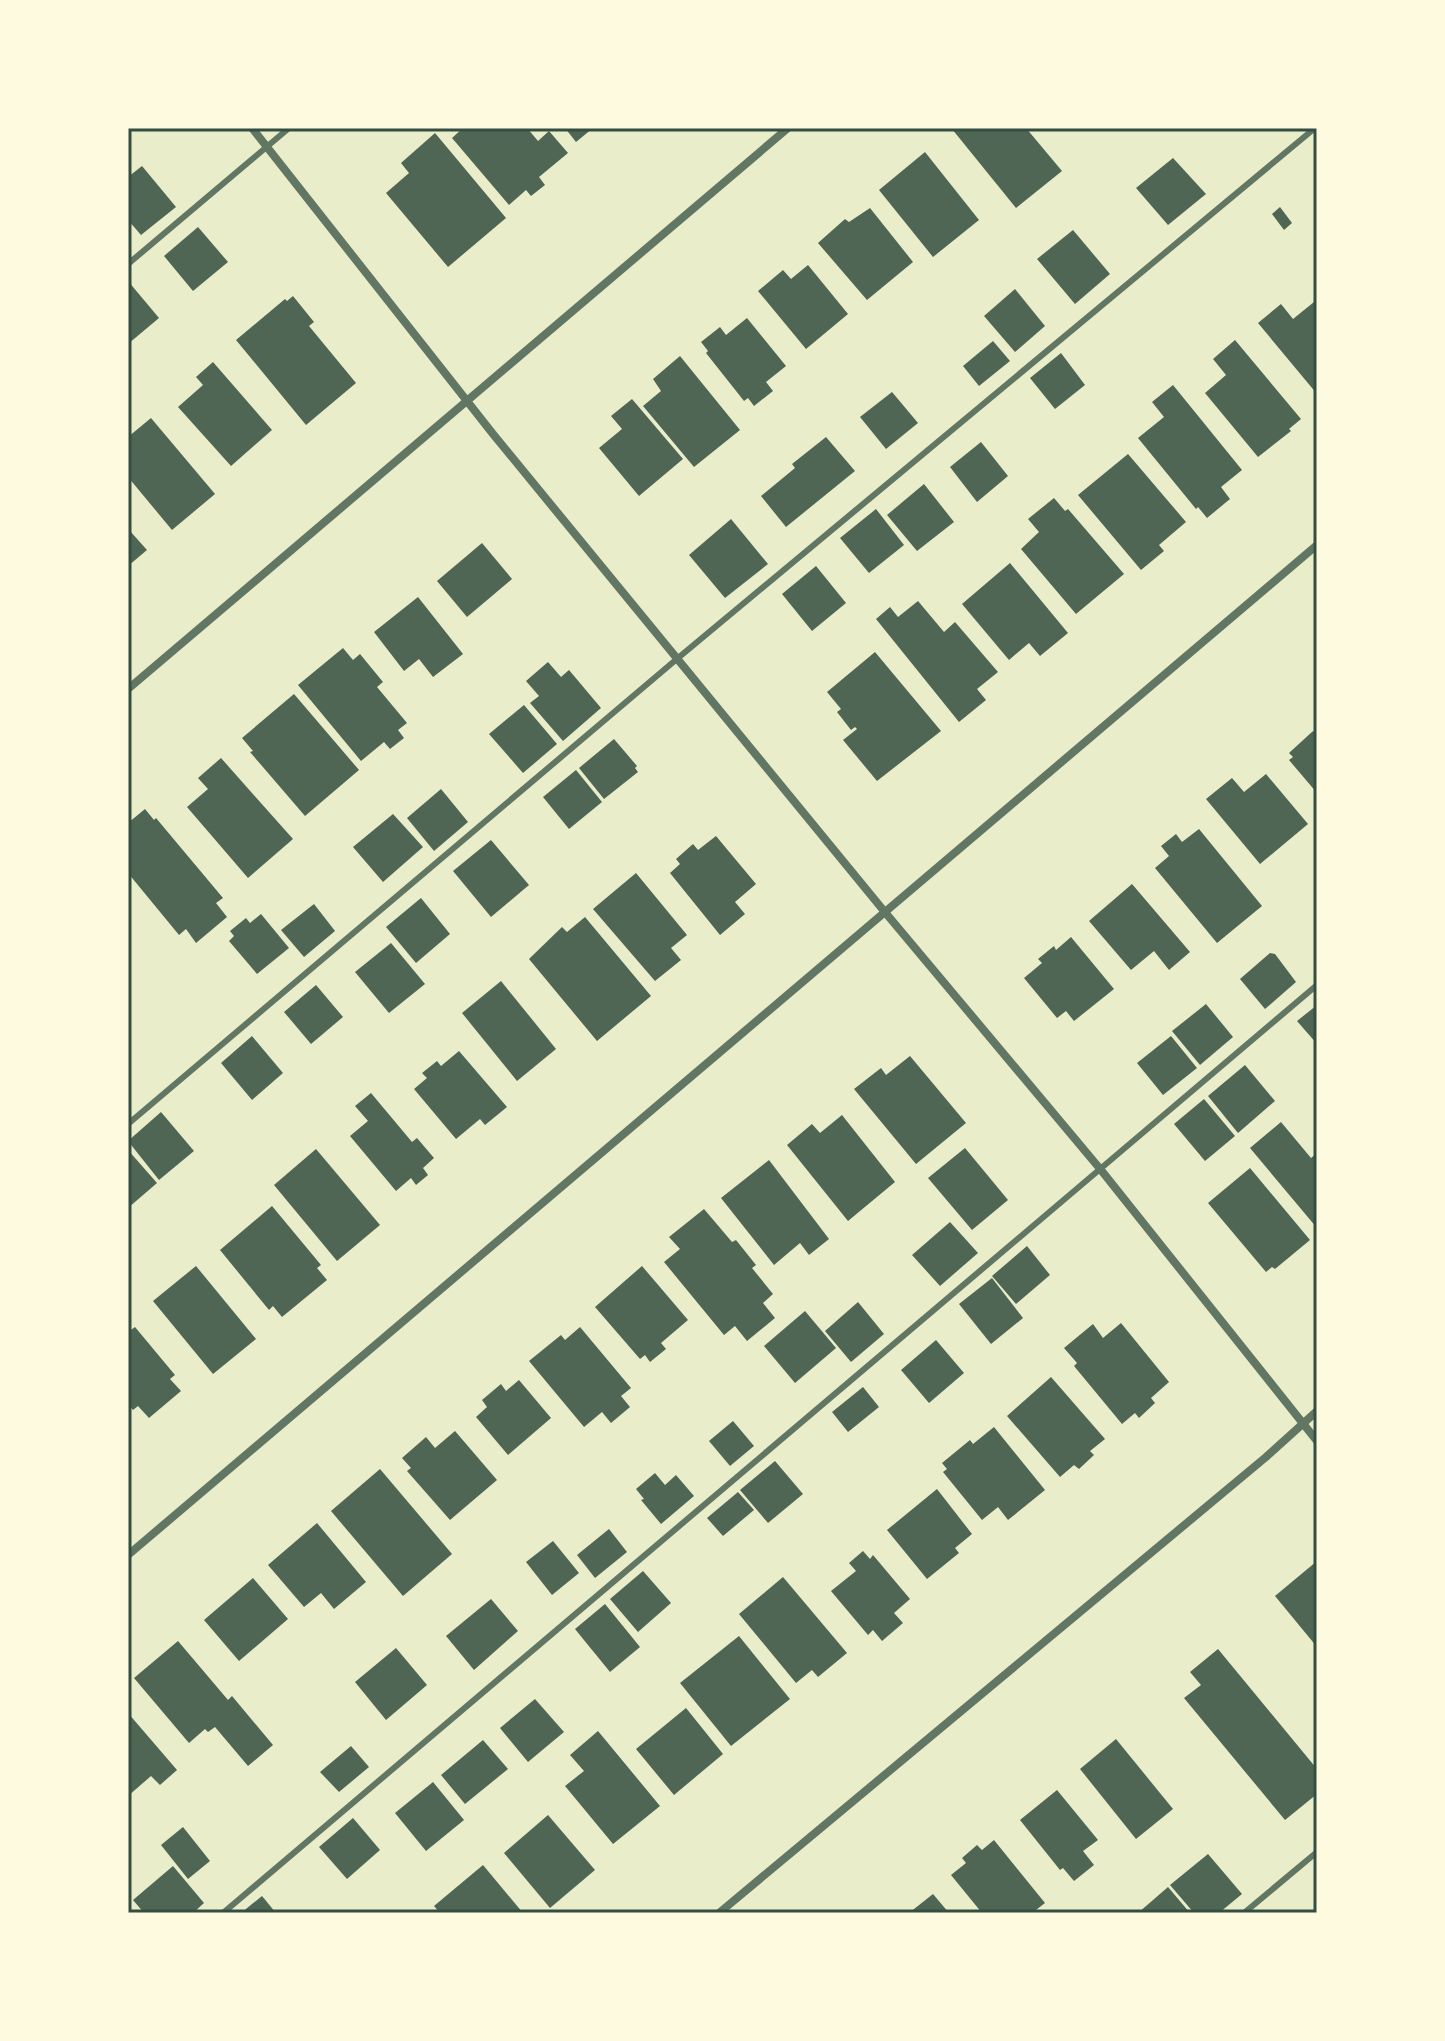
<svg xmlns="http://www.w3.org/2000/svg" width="1445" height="2041" font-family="'Exo 2',sans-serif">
<rect width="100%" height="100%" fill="#e9edc9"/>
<g fill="#4f6655">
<path d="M463,128H527L538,141L549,131L568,153L539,177L545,185L531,196L526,190L509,205L452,138Z"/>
<path d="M565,128H593L576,142Z"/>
<path d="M953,128H1026L1062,171L1016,208L952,129Z"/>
<path d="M435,133L506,218L448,267L386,193L409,173L401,163Z"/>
<path d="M925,152L979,220L933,257L879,190Z"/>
<path d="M1173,158L1206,194L1168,225L1136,188Z"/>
<path d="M142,166L176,207L141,235L128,220V177Z"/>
<path d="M1280,207L1292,223L1284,230L1272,214Z"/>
<path d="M870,208L913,262L867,300L818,243L845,219L849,222Z"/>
<path d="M198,227L228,262L193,291L164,256Z"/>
<path d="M1073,230L1110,274L1075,304L1037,259Z"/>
<path d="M808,265L848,314L806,349L758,291L783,270L791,279Z"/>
<path d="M128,281L159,318L128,344Z"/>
<path d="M1015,289L1045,326L1015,352L984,316Z"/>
<path d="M293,296L314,322L309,326L356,383L306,425L236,340L285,299L287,301Z"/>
<path d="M1314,302L1317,306V394L1258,323L1281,304L1293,319Z"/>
<path d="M747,318L786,366L766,382L773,391L754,406L748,398L744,401L706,353L708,351L701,342L720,327L726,335Z"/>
<path d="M1235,340L1301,419L1289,429L1291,431L1258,457L1205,393L1226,375L1213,359Z"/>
<path d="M993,341L1010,361L979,386L963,366Z"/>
<path d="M1061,353L1085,385L1055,409L1030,378Z"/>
<path d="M680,356L740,430L694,467L643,406L661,391L653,379Z"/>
<path d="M213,362L272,430L231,466L178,407L203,385L196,377Z"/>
<path d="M1173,385L1242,470L1221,487L1230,499L1207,518L1198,507L1196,509L1138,438L1164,417L1152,402Z"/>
<path d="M892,392L918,423L886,449L860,417Z"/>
<path d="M632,399L683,459L639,496L599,448L622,429L611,416Z"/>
<path d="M151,418L215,494L172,530L128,477V437Z"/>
<path d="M826,437L855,471L786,527L761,496L795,468L792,464Z"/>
<path d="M981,442L1008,476L977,502L950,467Z"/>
<path d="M1128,454L1186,522L1159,545L1164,551L1141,570L1078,495Z"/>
<path d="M924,484L954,522L917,551L887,515Z"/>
<path d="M1054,498L1065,511L1068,509L1124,574L1076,614L1021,549L1039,532L1028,519Z"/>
<path d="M876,509L904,545L869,573L840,538Z"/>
<path d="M731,519L768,564L725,598L689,555Z"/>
<path d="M130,531L147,550L128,566V533Z"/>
<path d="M482,543L512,579L467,617L437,581Z"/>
<path d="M1010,563L1068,633L1040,656L1029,643L1009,660L962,604Z"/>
<path d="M816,566L846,603L812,631L782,594Z"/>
<path d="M418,597L463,654L433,677L419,659L404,671L374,632Z"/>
<path d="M918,601L944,632L955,622L998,672L977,689L986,700L959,722L876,619L890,607L898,617Z"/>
<path d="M343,648L353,660L360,654L383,682L377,687L407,723L398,730L404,738L390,749L384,742L361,761L298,685Z"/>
<path d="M875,652L941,731L877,781L843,740L857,729L855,727L851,730L837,712L841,709L827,692Z"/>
<path d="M548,662L561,677L569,670L601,708L563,741L530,703L539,696L526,681Z"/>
<path d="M294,694L359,770L305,816L250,752L253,751L242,738Z"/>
<path d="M524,705L557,744L523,773L489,734Z"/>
<path d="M1313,731L1317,735V793L1289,760L1293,757L1289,753Z"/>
<path d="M614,739L637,766L635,768L638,772L604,799L579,768Z"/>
<path d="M221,758L293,839L248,878L187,807L208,789L198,778Z"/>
<path d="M576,770L602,802L569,829L543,797Z"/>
<path d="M1266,774L1308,824L1260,864L1206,799L1232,778L1244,792Z"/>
<path d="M441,789L468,822L434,851L407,818Z"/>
<path d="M145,809L154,820L156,818L223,898L216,903L227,917L196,943L186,929L179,935L128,873V823Z"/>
<path d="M393,814L423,847L383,882L353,847Z"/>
<path d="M1199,829L1262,906L1217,943L1155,868L1169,856L1161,846L1176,834L1182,842Z"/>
<path d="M716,836L756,884L735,902L745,914L720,935L670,873L680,864L676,859L693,844L698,850Z"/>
<path d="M491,840L529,885L491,917L453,871Z"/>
<path d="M636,873L687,935L671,948L681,960L655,981L593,909Z"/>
<path d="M1132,884L1190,952L1169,970L1154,951L1131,970L1089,921Z"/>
<path d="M421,898L450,934L416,963L386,927Z"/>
<path d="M314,904L335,931L304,957L281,930Z"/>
<path d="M261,914L289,948L257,974L229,941L234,936L230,931L246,918L250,923Z"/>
<path d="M585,917L651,996L597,1041L529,959L562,927L567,932Z"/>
<path d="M1071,937L1114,989L1074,1021L1066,1011L1057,1018L1024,978L1042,963L1038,959L1054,946L1056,950Z"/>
<path d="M391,943L425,984L389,1013L355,972Z"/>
<path d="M1270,953L1275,954L1296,982L1265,1009L1240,979Z"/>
<path d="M501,981L556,1049L517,1081L462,1013Z"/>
<path d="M316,985L343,1017L311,1044L284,1012Z"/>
<path d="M1206,1004L1233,1037L1200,1065L1172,1031Z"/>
<path d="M1317,1005V1044L1297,1021Z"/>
<path d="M252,1036L283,1073L252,1100L221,1063Z"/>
<path d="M1171,1036L1197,1068L1163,1095L1137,1063Z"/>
<path d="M459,1051L507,1107L485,1125L480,1119L456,1139L414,1089L427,1078L422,1073L437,1061L441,1066Z"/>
<path d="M910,1056L966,1123L916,1164L854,1089L881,1068L886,1075Z"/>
<path d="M1245,1065L1275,1101L1238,1133L1208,1096Z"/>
<path d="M371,1093L412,1142L417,1138L434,1158L423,1168L428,1175L416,1185L411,1178L396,1191L350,1136L368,1121L355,1106Z"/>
<path d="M1204,1099L1235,1136L1205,1161L1174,1124Z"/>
<path d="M161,1112L194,1151L159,1180L128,1141Z"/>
<path d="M842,1115L895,1182L848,1221L787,1145L812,1124L820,1133Z"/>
<path d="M1281,1122L1311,1158L1317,1153V1228L1250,1148Z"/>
<path d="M965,1148L1008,1200L972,1230L928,1178Z"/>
<path d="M316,1149L380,1225L337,1261L274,1185Z"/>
<path d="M128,1150L157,1183L128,1208Z"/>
<path d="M769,1160L829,1239L809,1255L800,1243L774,1265L721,1198Z"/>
<path d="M1250,1168L1310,1240L1275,1269L1272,1267L1266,1272L1208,1203Z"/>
<path d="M272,1206L321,1265L317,1268L327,1280L282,1317L273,1306L269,1310L220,1250Z"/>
<path d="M704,1209L732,1242L736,1240L756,1265L752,1268L773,1294L763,1303L775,1318L747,1341L735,1326L724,1335L664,1262L680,1249L669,1237Z"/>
<path d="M950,1222L978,1253L940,1286L912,1255Z"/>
<path d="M1027,1246L1050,1275L1016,1304L992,1276Z"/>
<path d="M196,1266L256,1339L213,1374L153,1301Z"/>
<path d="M642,1266L688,1320L661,1343L666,1349L650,1362L645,1355L640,1359L595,1307Z"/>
<path d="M992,1278L1023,1318L991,1344L959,1304Z"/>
<path d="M858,1302L884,1334L851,1362L825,1331Z"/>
<path d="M805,1311L836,1348L795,1383L764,1346Z"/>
<path d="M1121,1323L1169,1382L1151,1398L1155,1403L1139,1418L1135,1413L1122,1424L1074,1366L1077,1363L1064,1348L1093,1324L1103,1338Z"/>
<path d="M135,1327L175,1375L170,1379L181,1391L149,1418L138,1406L133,1410L128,1404V1332Z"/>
<path d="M580,1327L631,1388L621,1396L630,1407L611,1423L602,1412L584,1427L529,1361L561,1335L565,1340Z"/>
<path d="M936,1340L964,1373L929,1403L901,1370Z"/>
<path d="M1051,1377L1105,1439L1090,1451L1094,1455L1079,1469L1074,1465L1060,1477L1007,1416Z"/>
<path d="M519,1380L551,1418L508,1455L476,1417L487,1407L482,1400L501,1384L506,1391Z"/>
<path d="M863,1387L879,1407L848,1432L832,1412Z"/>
<path d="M733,1421L754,1446L730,1466L709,1441Z"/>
<path d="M994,1427L1045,1490L1008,1520L998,1507L982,1520L943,1472L947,1469L942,1463L970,1440L973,1444Z"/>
<path d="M455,1431L497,1480L450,1520L407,1471L411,1468L402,1458L426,1437L435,1448Z"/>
<path d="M775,1461L803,1494L768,1523L740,1490Z"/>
<path d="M380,1469L452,1554L403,1596L331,1511Z"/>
<path d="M655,1473L665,1485L676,1475L694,1496L661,1524L641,1500L644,1499L636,1489Z"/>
<path d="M937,1489L972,1534L955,1548L959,1553L927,1579L887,1530Z"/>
<path d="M738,1492L754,1510L723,1536L707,1518Z"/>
<path d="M317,1523L366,1582L334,1609L321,1593L304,1607L268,1565Z"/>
<path d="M609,1529L627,1552L595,1578L577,1555Z"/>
<path d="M553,1541L579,1573L552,1595L526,1562Z"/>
<path d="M863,1551L870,1559L873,1555L910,1599L894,1613L903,1623L882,1641L873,1630L868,1635L831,1591L856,1571L849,1563Z"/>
<path d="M1317,1561V1647L1275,1596Z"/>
<path d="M643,1571L671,1603L638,1632L610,1599Z"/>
<path d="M783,1577L847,1653L818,1677L812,1670L796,1683L739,1614Z"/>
<path d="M253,1578L288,1619L239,1661L204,1620Z"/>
<path d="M491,1599L518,1631L474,1670L446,1636Z"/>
<path d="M605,1604L640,1647L610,1672L575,1629Z"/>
<path d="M739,1636L790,1699L731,1746L680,1683Z"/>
<path d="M178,1641L228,1700L232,1696L273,1745L248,1766L215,1727L208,1732L205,1729L189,1743L134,1678Z"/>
<path d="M396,1648L427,1685L386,1720L355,1682Z"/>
<path d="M1218,1649L1317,1769V1794L1285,1820L1184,1698L1201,1685L1190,1672Z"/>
<path d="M535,1699L564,1732L528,1762L500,1728Z"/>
<path d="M686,1708L723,1754L674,1795L636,1749Z"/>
<path d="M128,1713L177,1770L160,1785L151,1776L128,1796Z"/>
<path d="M598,1731L660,1806L613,1844L565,1786L584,1771L570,1755Z"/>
<path d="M1116,1739L1173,1809L1136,1839L1080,1769Z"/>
<path d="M483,1740L508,1769L465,1804L441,1775Z"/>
<path d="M351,1746L369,1767L339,1792L320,1772Z"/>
<path d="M433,1782L464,1820L426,1851L395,1813Z"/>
<path d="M1057,1790L1098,1840L1083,1851L1094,1865L1074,1881L1063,1868L1060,1870L1020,1820Z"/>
<path d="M548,1815L595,1870L550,1908L504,1853Z"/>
<path d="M353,1818L380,1850L347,1879L319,1847Z"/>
<path d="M183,1827L210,1861L188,1879L161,1845Z"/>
<path d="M994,1840L1045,1903L1032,1913H982L951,1875L966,1863L962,1858L977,1845L982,1850Z"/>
<path d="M1208,1854L1242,1894L1219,1913H1194L1170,1885Z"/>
<path d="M483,1865L523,1913H440L434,1906Z"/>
<path d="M173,1866L204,1903L193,1913H144L133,1900Z"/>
<path d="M1168,1887L1190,1913H1138Z"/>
<path d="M933,1894L949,1913H909Z"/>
<path d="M262,1896L276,1913H241Z"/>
</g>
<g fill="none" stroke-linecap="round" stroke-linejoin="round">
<g stroke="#617663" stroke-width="6">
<path d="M128,264L289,128"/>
<path d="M128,1124L678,658L1315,128"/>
<path d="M223,1913L1317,985"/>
<path d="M1244,1913L1317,1852"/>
</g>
<g stroke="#617663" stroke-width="8">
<path d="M252,128L493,434L884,911L1101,1170L1317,1441"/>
<path d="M128,689L788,128"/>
<path d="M128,1555L1317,545"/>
<path d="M719,1913L1266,1457L1317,1411"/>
</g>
</g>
<rect width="1445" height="2041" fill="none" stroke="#fefae0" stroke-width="260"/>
<rect x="130" y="130" width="1185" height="1781" fill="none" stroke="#344e41" stroke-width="3"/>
</svg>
